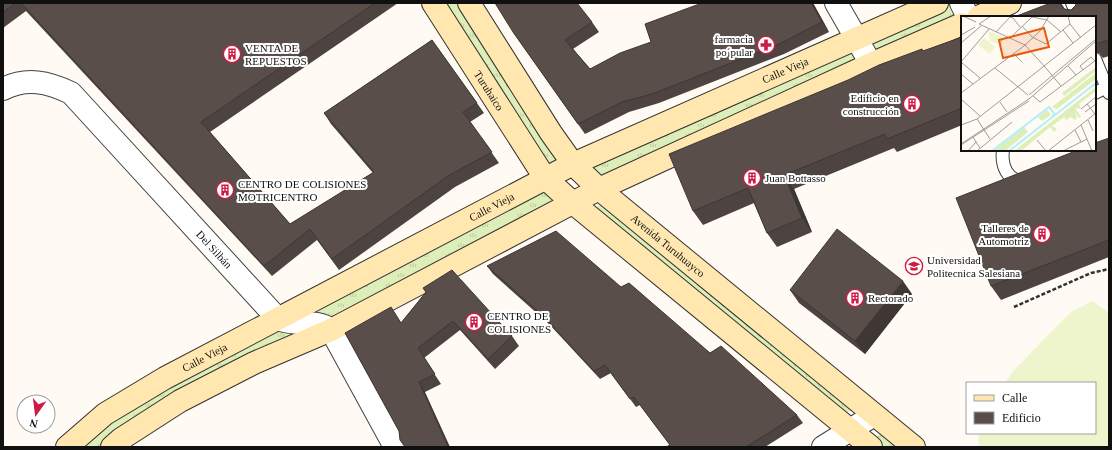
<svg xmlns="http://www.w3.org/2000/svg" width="1112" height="450" font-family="'Times New Roman',serif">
<defs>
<pattern id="grass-tufts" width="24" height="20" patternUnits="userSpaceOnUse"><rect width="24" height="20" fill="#deeeb8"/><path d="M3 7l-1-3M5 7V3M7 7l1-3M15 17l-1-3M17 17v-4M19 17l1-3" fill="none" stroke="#bdcb9d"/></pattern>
</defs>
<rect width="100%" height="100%" fill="#fffbf4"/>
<g fill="url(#grass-tufts)">
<path d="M436,3H465L568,163L546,174Z"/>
<path d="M937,3H1010L599,189L573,164Z"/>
<path d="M545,178L573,203L112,447H67L105,414Z"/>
<path d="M604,203L854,409L844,414L590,210Z"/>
<path d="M884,430L905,447H881L873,441Z"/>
</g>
<path fill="#eef4cb" d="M1093,301L1109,313V447H979L978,433H1095V383H1005L1014,370L1071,312Z"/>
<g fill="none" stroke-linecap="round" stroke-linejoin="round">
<defs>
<g id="service">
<path d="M1072,3L1078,17"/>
<path d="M1095,59L1109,93"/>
<path d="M1095,93L1107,87"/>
<path d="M1003,150C1001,165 1007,182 1024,181"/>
</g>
<g id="minor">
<path d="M836,3L871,64"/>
<path d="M961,3L968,17"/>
<path id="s1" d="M3,89C27,77 48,82 71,93L278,319C295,327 316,318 331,330L395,447"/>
<path d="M823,447L874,415"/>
</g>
<g id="secondary">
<path id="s2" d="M433,3L545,178L573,203L871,447"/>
<path id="s3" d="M469,3L551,133L573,164L599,189L914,447"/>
<path d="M978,17L1010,3"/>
<path id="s4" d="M67,447L105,414L165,378L573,164L937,3"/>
<path d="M112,447L121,439L180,401L254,363L331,330L599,189L871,64L962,24"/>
</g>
</defs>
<use href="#service" stroke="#434343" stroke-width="14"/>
<use href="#minor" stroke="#434343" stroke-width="24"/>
<use href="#secondary" stroke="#323232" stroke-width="24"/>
<path stroke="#323232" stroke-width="2.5" stroke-dasharray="4 2" stroke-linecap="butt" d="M1014,307L1091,273L1109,269"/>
<use href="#service" stroke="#fff" stroke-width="12"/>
<use href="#minor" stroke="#fff" stroke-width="22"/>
<use href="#secondary" stroke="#ffe7af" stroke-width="22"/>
</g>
<g fill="#4d4340">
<path d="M3,3H398L210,132L290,224L373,173L331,124L324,113L432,40L484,113L470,122L499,163L455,187L339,270L317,240L272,276L26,11L3,28Z"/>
<path d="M813,3L829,32L784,54L659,103L629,112L585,134L513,32L592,22L599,32L573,49L590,69Z"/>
<path d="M1061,3L1065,9L1071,10L1109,3V56L1103,58L1099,53H1095V17H1014Z"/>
<path d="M962,37V125L897,152L894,148L794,189L812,232L777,247L767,233L754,203L703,225L693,211L923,51Z"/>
<path d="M1109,138V257L1001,300L991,286Z"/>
<path d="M487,266L621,287L710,353L797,415L803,423L765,447H666L670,445L640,405L636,407L611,373L600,379L549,324L493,274Z"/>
<path d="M423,288L512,336L519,346L495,369L460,330L424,358L441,384L425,392L405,447L401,323L426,292Z"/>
<path d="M790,290L912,294L865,354L799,303Z"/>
</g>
<g fill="#3f3734">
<path d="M811,3H813L829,32L822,22Z"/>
<path d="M784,175L794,189L812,232L802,218Z"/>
<path d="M903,281L912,294L865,354L855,341Z"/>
<path d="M419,382L425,392L450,447H448Z"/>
</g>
<g fill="#5a4e4b" stroke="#3f3734">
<path d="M3,3H16L3,12Z"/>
<path d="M21,3H375L201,122L290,224L374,172L324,113L432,40L477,103L463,112L492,152L448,176L332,259L310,229L264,266Z"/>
<path d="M495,3H577L592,22L565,40L590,69L620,53L651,42L645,24L702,3H811L822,22L777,45L652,94L622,102L578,124L513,32Z"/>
<path d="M1053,3H1060L1064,9L1071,10L1076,5L1075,3H1109V40L1095,44V17H1014L1048,4Z"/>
<path d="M962,37V108L887,139L885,134L784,175L802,218L767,233L748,188L693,211L669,154L848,80L879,65L922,49L923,51Z"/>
<path d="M1109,138V240L991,286L956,198L1078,150H1095V143Z"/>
<path d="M837,229L903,281L855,341L790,290Z"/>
<path d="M556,231L621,287L629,283L710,353L721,346L797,415L746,447H666L670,445L634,397L630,399L605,365L594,371L543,316L487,266Z"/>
<path d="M452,270L512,336L488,359L453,321L418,348L435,374L419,382L448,447H405L400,440L399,431L345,333L391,307L401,323L426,292L423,288Z"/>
</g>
<defs>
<symbol id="pharmacy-ring" viewBox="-11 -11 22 22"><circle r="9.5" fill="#fff" stroke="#ce1a45" stroke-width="1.5"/><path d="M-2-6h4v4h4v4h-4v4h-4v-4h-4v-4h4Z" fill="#ce1a45"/></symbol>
<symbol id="building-ring" viewBox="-11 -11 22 22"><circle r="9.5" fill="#fff" stroke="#ce1a45" stroke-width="1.5"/><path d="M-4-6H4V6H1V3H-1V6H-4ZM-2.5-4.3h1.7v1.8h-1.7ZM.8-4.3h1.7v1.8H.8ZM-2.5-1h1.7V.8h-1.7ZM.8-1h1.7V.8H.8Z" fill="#ce1a45"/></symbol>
<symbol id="university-ring" viewBox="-11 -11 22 22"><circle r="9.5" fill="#fff" stroke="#ce1a45" stroke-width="1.5"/><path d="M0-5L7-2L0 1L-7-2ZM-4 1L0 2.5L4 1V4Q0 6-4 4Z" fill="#ce1a45"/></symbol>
</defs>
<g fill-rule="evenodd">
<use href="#pharmacy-ring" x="756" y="35" width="20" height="20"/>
<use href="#building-ring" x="222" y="44" width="20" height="20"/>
<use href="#building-ring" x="902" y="94" width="20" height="20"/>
<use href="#building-ring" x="742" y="168" width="20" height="20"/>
<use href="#building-ring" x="215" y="180" width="20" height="20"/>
<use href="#building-ring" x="1032" y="224" width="20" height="20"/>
<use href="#university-ring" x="904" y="256" width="20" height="20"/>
<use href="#building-ring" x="845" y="288" width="20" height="20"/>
<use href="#building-ring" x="464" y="312" width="20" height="20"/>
</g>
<g text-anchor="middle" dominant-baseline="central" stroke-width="4" stroke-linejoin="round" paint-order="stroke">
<g font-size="11" fill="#101010" stroke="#fff" text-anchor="start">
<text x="753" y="39" text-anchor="end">farmacia<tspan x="753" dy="13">po´pular</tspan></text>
<text x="245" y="48">VENTA DE<tspan x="245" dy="13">REPUESTOS</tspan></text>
<text x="899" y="98" text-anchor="end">Edificio en<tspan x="899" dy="13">construcción</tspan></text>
<text x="765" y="178">Juan Bottasso</text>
<text x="238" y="184">CENTRO DE COLISIONES<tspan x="238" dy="13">MOTRICENTRO</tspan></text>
<text x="1029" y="228" text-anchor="end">Talleres de<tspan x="1029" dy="13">Automotriz</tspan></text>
<text x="927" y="260">Universidad<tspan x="927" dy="13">Politecnica Salesiana</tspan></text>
<text x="868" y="298">Rectorado</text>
<text x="487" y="316">CENTRO DE<tspan x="487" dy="13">COLISIONES</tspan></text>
</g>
<g font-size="11" fill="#101010" stroke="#fff">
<text stroke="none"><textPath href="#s4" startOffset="813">Calle Vieja</textPath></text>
<text stroke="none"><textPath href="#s2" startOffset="104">Turuhaico</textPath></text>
<text stroke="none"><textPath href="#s4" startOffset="489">Calle Vieja</textPath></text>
<text stroke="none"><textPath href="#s3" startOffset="317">Avenida Turuhuayco</textPath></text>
<text stroke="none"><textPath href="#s1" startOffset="283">Del Silbán</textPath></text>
<text stroke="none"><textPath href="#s4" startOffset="165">Calle Vieja</textPath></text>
</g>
</g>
<g transform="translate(961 16)">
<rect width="135" height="135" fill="#fffbf4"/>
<path d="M135,51V55L103,80L101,77ZM135,57V63L96,93L91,91ZM135,71V75L118,88L120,93L114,92L120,101L118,102L113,95L116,102L114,104L110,101L105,104L103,101L91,110L96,113L93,116L89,111L60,135H53ZM86,94L90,99L81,105L77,101ZM63,111L67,116L44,135H33Z" fill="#deeeb8"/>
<path d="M27,15L43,22L41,29L29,25ZM23,22L34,31L29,38L17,29Z" fill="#eef4cb"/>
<path fill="none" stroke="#b3eefb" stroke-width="2" d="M31,135L88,91L93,97L91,102M48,135L135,67"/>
<path fill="none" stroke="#9f9d99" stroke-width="1" d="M2,0L15,6M30,0L18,8L64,29L84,51M46,0L52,2L59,11M107,0L109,8L120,22M61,10L71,21L85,28L109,8M102,14L112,27M35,16L50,0M0,19L14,11M48,23L71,1L86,4L100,16M0,27L20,10M52,37L61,46M107,50L115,59M84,51L100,70M34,52L67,79M122,54L119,50L130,41L134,45M0,58L12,68M19,62L0,46L28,13M0,77L63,30L79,15L88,0M68,79L135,23M72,80L79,86L135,44M0,83L19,100M39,86L46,96M126,88L134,98M120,93L135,81M124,96L135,88M16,103L29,123M127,104L132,115M0,109L16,103L135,9M120,109L131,135M114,114L120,126M12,121L19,132M76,124L85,135M0,128L68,83L135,25M0,129L68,85M7,135L15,126M16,135L51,106M87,135L135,97M102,135L126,123"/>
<path fill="#e8590c" fill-opacity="0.15" stroke="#e8590c" stroke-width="2" d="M83,12L88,31L42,42L38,24Z"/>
<rect width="135" height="135" fill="none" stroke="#101010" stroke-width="2"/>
</g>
<rect width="1112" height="450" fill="none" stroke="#101010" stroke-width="8"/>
<rect x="966" y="382" width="130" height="52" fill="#ffffff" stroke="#9f9f9f"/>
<rect x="974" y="395" width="20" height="6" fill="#ffe7af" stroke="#9f9f9f"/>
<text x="1002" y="402" font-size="12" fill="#101010">Calle</text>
<rect x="974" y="412" width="20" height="12" fill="#5a4e4b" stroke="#9f9f9f"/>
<text x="1002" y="422" font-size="12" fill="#101010">Edificio</text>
<g transform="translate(36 414) rotate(194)"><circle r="19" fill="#ffffff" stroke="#9f9f9f"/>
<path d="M0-3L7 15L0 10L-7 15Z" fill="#ce1a45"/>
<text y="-6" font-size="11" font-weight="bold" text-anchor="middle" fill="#101010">N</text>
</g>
</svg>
